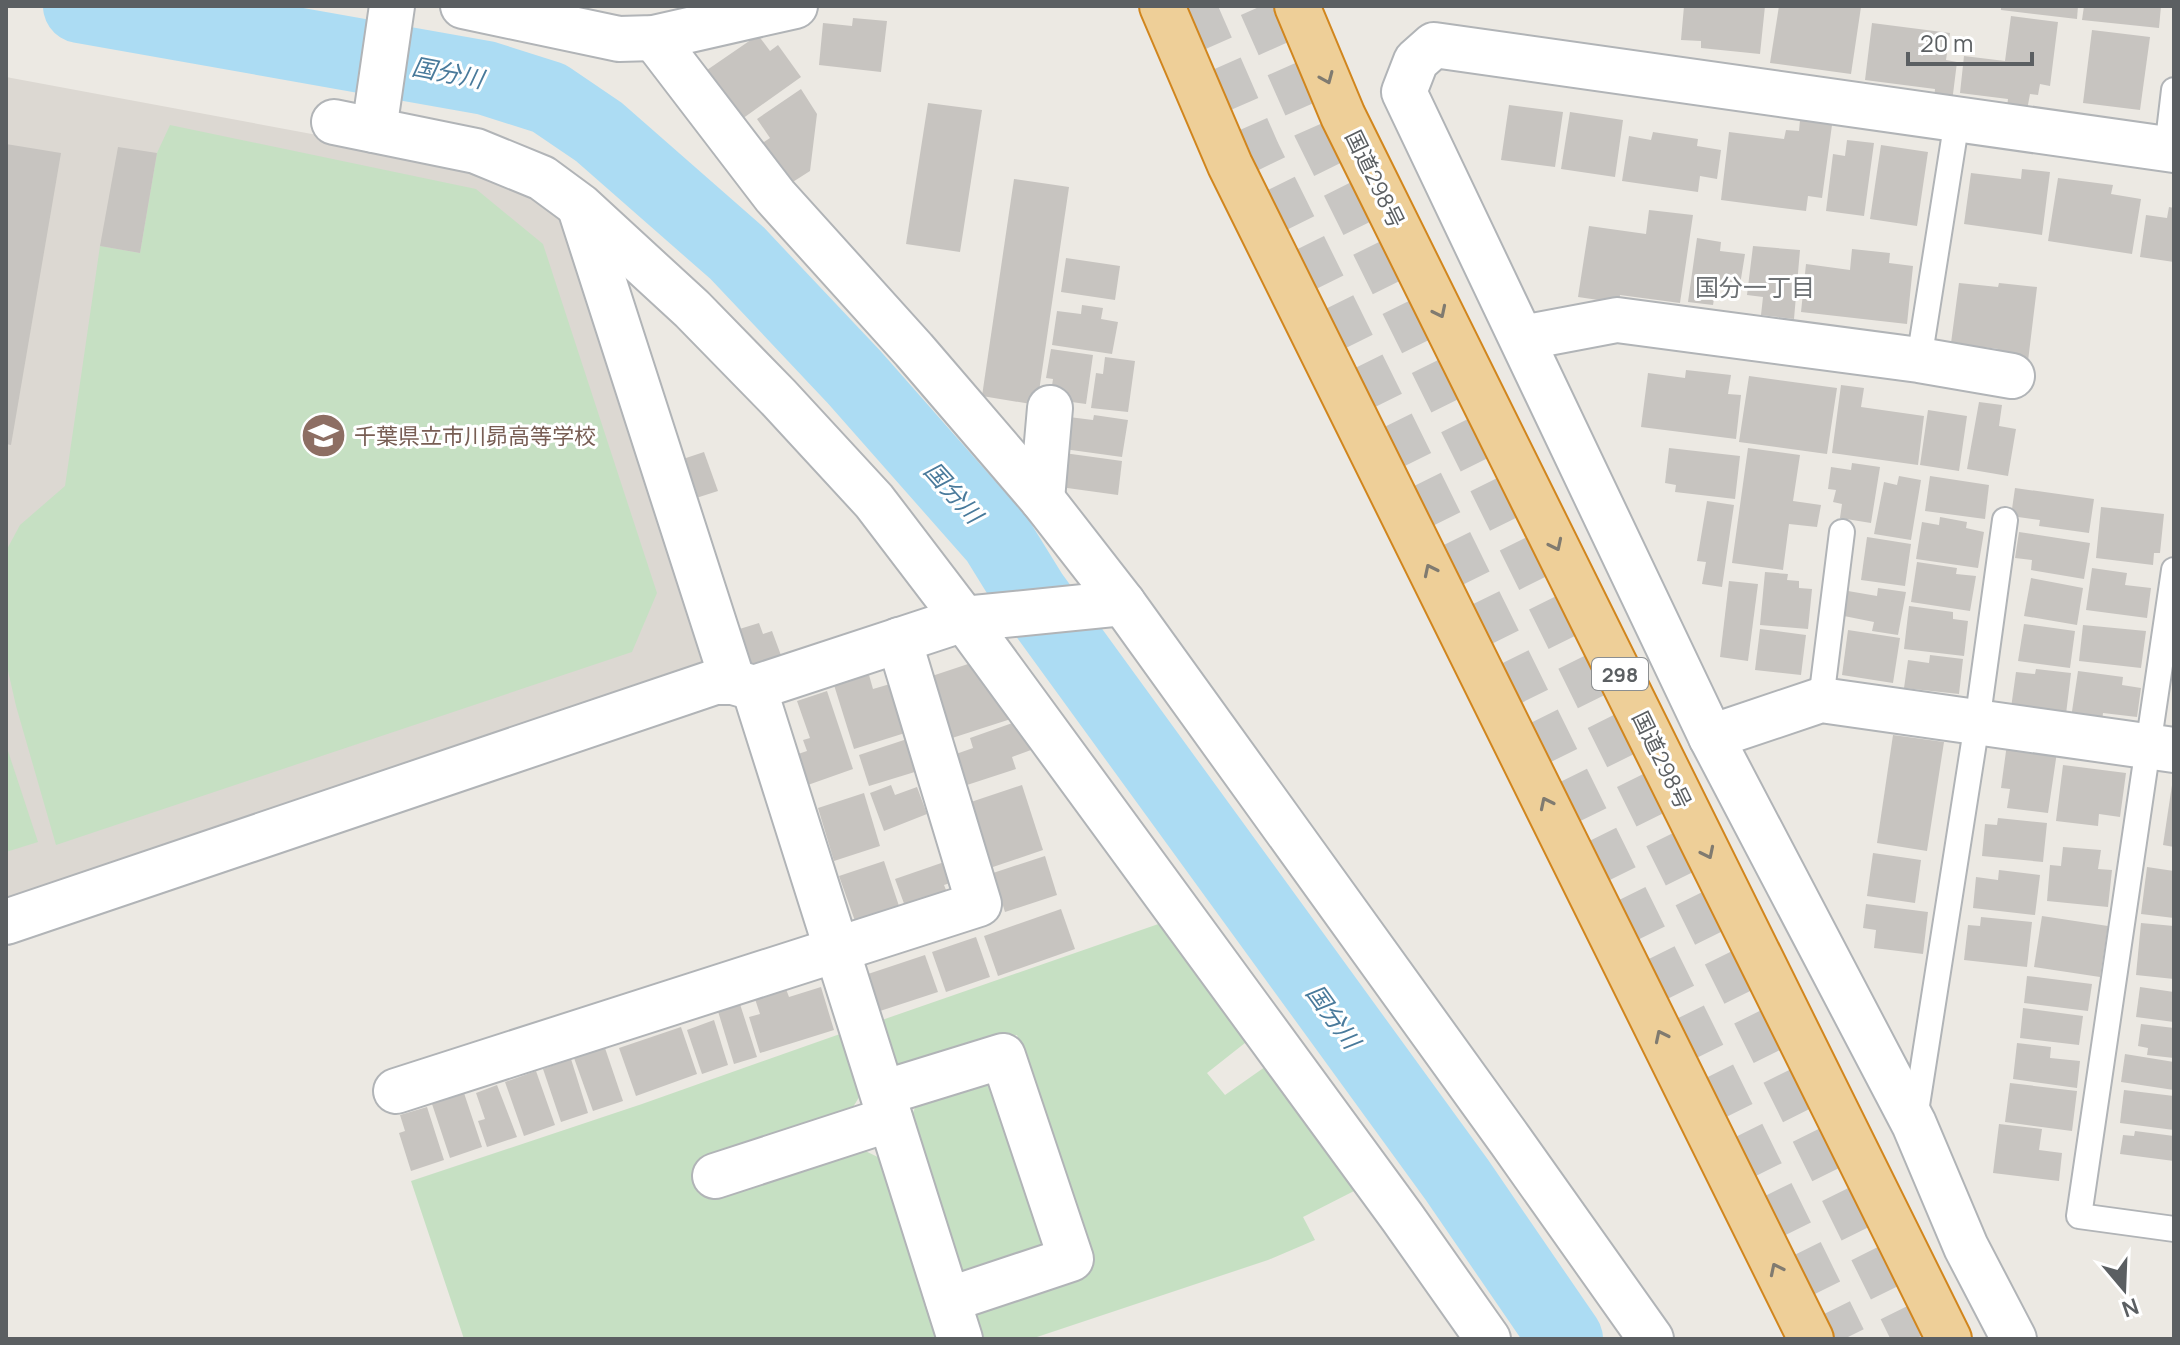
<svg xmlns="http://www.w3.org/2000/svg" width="2180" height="1345" font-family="Manrope,'Noto Sans JP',sans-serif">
<rect width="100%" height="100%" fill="#ece9e3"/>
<path fill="#dcd8d2" d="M6,77L473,164L564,207L715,665L6,900Z"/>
<g fill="#c6e0c3">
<path d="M170,125L476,189L543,244L657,593L632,652L56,845L16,706L6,662V551L20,525L65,486L100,246L140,253L157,153Z"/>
<path d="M6,745L38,842L6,852Z"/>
<path d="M1167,921L1250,1039L1207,1073L1225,1095L1272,1062L1356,1190L1303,1217L1315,1240L1268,1260L1031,1339H976L970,1320L979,1307L1092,1268L1017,1035L908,1070L895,1063L882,1020Z"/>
<path d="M840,1034L861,1094L850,1112L857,1147L884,1160L941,1339H464L411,1181L642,1104Z"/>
<path d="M983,1081L1000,1087L1047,1238L1037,1255L965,1280L955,1271L907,1127L917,1103Z"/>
</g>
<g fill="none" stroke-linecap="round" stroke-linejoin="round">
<path stroke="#acdcf3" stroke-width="74" d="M80,6L486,78L549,98L599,132L737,253L854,377L997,539L1031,594L1457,1180L1566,1339"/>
</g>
<g fill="#c7c4c0">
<path d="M1684,6H1765L1760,54L1701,48V41L1681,40Z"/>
<path d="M1779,6L1861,7L1851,74L1770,63Z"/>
<path d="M2001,6H2078L2077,19L2001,10Z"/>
<path d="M2084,6H2161L2159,28L2082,20Z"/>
<path d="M2011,16L2058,22L2050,86L2040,84L2038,95L2030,94L2027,110L2007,107L2008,99L1960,93L1964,56L2005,61Z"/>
<path d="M853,18L887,21L881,72L819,65L823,23L852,26Z"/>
<path d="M1872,23L1950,33L1946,60L1957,62L1952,102L1934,100L1935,89L1865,80Z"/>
<path d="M2092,30L2150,37L2140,110L2083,103Z"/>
<path d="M758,35L770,51L778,45L801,77L742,119L707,70Z"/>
<path d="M801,89L817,114L810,171L788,185L761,144L770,138L757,119Z"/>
<path d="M928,103L982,110L960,252L906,244Z"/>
<path d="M1509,105L1563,112L1555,167L1501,160Z"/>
<path d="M1570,112L1623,120L1615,177L1561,169Z"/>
<path d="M1800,120L1832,125L1822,198L1808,196L1806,211L1721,200L1729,132L1784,139L1786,130L1799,131Z"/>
<path d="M1653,132L1698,139L1697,146L1721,150L1717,179L1700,176L1698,192L1622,181L1629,136L1651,140Z"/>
<path d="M1847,140L1874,143L1864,216L1826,211L1833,154L1845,156Z"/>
<path d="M6,144L61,153L11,445L6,444Z"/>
<path d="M1881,145L1928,152L1917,226L1870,219Z"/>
<path d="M118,147L157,153L140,253L100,246Z"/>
<path d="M2022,169L2050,172L2042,235L1964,224L1971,173L2021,179Z"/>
<path d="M2058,178L2113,185L2111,194L2141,199L2132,254L2048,241Z"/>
<path d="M1014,179L1069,187L1037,405L982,396Z"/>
<path d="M2169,207L2174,208V262L2140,257L2146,215L2167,218Z"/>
<path d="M1649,210L1693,215L1680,303L1620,295L1619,303L1578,297L1589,226L1646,234Z"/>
<path d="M1697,238L1721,242L1720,251L1745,254L1739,291L1716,287L1713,305L1688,302Z"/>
<path d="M1753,246L1800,250L1794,319L1761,315L1763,297L1747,295Z"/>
<path d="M1852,249L1890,253L1889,263L1913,266L1907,324L1801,312L1806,264L1850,270Z"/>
<path d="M1066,258L1120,266L1115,300L1061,292Z"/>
<path d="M1959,283L1998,287L1999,283L2037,287L2028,361L1996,357L1998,349L1951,343Z"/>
<path d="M1082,305L1103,308L1101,319L1118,322L1112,354L1052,345L1057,311L1081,314Z"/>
<path d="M1051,349L1093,355L1086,404L1050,399L1053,379L1046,378Z"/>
<path d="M1105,357L1135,361L1128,412L1091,408L1096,373L1103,374Z"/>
<path d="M1686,370L1731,375L1728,394L1741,395L1736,439L1641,427L1648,373L1685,378Z"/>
<path d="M1749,376L1837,388L1827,454L1739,442Z"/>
<path d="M1841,385L1864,388L1861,407L1924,416L1918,465L1832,453Z"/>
<path d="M1979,402L2002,405L1999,426L2016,429L2008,476L1967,469Z"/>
<path d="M1928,410L1967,416L1959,471L1920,465Z"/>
<path d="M1094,415L1128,420L1122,457L1064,449L1069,417L1093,420Z"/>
<path d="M1669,448L1740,456L1735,499L1675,492L1676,485L1665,483Z"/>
<path d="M1748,448L1800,455L1793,501L1821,505L1817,527L1789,524L1783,570L1732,563Z"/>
<path d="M704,452L718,491L693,499L680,460Z"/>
<path d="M1064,453L1122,461L1118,495L1060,487Z"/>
<path d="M1852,463L1880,467L1871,523L1840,518L1842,504L1833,502L1836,490L1828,489L1831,467L1851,470Z"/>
<path d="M1899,476L1921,480L1911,540L1874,534L1884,482L1897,485Z"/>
<path d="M1930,476L1989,485L1985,519L1925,511Z"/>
<path d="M2015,488L2094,499L2089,533L2039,526L2040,520L2011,516Z"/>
<path d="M1707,501L1734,505L1722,587L1702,584L1706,562L1697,561Z"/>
<path d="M2101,507L2164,514L2160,553H2154L2153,565L2096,558Z"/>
<path d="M1940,517L1967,522L1966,528L1984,532L1978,568L1916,559L1922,522L1939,525Z"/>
<path d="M2019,532L2090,543L2084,579L2031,570L2032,560L2015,558Z"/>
<path d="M1867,537L1911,544L1905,586L1861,580Z"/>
<path d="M1917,562L1957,568L1956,574L1976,576L1970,611L1911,602Z"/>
<path d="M2092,568L2127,573L2125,585L2151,588L2147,618L2086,610Z"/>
<path d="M1765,572L1788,574L1787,580L1799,581V588L1812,589L1808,629L1760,625Z"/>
<path d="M2031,578L2083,588L2077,625L2024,616Z"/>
<path d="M1729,581L1758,584L1748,661L1720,657Z"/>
<path d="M1878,588L1906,592L1898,635L1872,631L1874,622L1844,616L1848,591L1877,596Z"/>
<path d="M1909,606L1953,612V619L1968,621L1964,656L1904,649Z"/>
<path d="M759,623L763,634L772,631L782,658L746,669L733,631Z"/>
<path d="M2024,624L2075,631L2070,668L2018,661Z"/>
<path d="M2083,625L2146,631L2141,668L2079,661Z"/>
<path d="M1760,629L1806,635L1801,675L1755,670Z"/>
<path d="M1848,630L1900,638L1893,683L1842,675Z"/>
<path d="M1930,655L1963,659L1959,694L1904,688L1908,660L1929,663Z"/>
<path d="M977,661L986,689L994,686L1017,717L949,739L929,677Z"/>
<path d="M2036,669L2071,673L2066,714L2011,708L2016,672L2035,674Z"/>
<path d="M2078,671L2123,677L2122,685L2141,688L2137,717L2103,713L2102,722L2071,718Z"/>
<path d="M869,675L873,689L890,684L905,733L854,749L834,685Z"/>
<path d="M827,691L853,769L805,786L795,755L807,751L803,740L810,738L797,701Z"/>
<path d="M1021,720L1031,750L1012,757L1016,769L967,785L956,754L973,748L970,738Z"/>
<path d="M1893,735L1944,742L1927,851L1877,843Z"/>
<path d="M907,739L918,771L869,786L859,755Z"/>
<path d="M2007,744L2057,752L2048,813L2007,808L2010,789L2001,788Z"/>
<path d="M2063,765L2126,773L2120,817L2099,814L2098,826L2056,821Z"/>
<path d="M891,785L895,795L917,787L927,814L884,831L870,793Z"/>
<path d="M1022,785L1043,850L987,869L965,804Z"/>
<path d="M2172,785H2174V847L2163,845Z"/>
<path d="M864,793L880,846L834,861L818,808Z"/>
<path d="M1998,818L2047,823L2043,862L1982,856L1985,824L1997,825Z"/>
<path d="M2063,847L2101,850L2098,869L2112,870L2108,907L2047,901L2050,865L2061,866Z"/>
<path d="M1873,853L1921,860L1915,903L1867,896Z"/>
<path d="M1045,856L1057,895L1005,912L993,873Z"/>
<path d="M950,860L956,881L944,885L948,895L906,909L895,879Z"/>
<path d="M884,861L899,906L855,921L839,876Z"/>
<path d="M2147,867L2174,871V918L2141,914Z"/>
<path d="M1999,870L2040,875L2035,915L1973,908L1976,877L1998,880Z"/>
<path d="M1866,904L1928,912L1923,954L1874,948L1876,930L1863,928Z"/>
<path d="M1061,909L1075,949L998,976L984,936Z"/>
<path d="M2042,916L2108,926L2100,977L2034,967Z"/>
<path d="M1981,917L2032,922L2027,967L1964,960L1968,925L1980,926Z"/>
<path d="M2141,923L2174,926V979L2136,975Z"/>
<path d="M976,937L990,977L946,992L932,952Z"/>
<path d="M925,955L938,992L880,1011L868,974Z"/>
<path d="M2027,976L2092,984L2088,1011L2024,1003Z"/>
<path d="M821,987L834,1030L760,1053L749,1017L760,1014L755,999L786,989L789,997Z"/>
<path d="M2140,987L2174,992V1022L2136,1017Z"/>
<path d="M739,1001L757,1057L734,1064L717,1008Z"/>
<path d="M2023,1008L2083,1016L2079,1045L2020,1038Z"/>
<path d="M714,1020L728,1065L702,1074L687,1030Z"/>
<path d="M2141,1024L2174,1028V1058L2147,1055L2148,1048L2138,1046Z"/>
<path d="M681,1027L697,1074L636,1096L619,1048Z"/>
<path d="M2017,1043L2051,1047L2050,1058L2080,1061L2077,1088L2013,1079Z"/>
<path d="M605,1048L623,1101L593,1111L574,1058Z"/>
<path d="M2125,1054L2174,1062V1090L2121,1082Z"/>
<path d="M571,1059L588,1113L561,1122L543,1069Z"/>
<path d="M536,1071L555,1125L524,1136L505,1082Z"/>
<path d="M2010,1083L2077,1091L2072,1131L2005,1122Z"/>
<path d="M497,1085L517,1137L487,1147L478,1121L485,1119L476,1093Z"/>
<path d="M2124,1090L2174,1096V1130L2120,1123Z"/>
<path d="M464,1093L482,1147L450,1158L432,1104Z"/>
<path d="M427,1107L444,1160L411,1171L399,1133L405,1131L400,1115Z"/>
<path d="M1999,1124L2042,1129L2039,1150L2062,1153L2059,1181L1993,1173Z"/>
<path d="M2135,1131L2174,1136V1161L2120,1154L2123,1135L2134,1136Z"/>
</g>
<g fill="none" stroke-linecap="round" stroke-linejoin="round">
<g stroke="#c8c6c3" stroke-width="44" stroke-dasharray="44 22" stroke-linecap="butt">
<path d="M1194,6L1258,152L1844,1339"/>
<path d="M1261,6L1315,128L1915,1339"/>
</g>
<defs>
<g id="lane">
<path d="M2167,149L2174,90"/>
<path d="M1919,360L1957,120"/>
<path d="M2174,570L2079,1216L2174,1229"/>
<path d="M1821,700L1842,532"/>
<path d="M1915,1118L1977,723L2005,520"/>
</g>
<g id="street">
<path d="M463,6L619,39L654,38L795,6"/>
<path d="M654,38L775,196L914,350L1042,499L1123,603L1510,1140L1651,1339"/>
<path d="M334,122L476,151L542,178L580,206L692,309L778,397L874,501L964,619L1402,1217L1488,1339"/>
<path d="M374,130L392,6"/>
<path d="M580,208L733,682"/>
<path d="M1522,338L1617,320L1919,360L2012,376"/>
<path d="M1042,499L1050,408"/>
<path d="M754,688L960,1339"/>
<path d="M1711,737L1821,700L2174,750"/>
<path d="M6,922L715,682H733L754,688L964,619L1123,603"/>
<path d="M396,1091L979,904L899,640"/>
<path d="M883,1093L1003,1056L1071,1259L948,1300"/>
<path d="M715,1176L890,1119"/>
<path d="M2014,1339L1966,1247L1914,1124L1711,737L1404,92L1416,61L1434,45L2174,150"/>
</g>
<g id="highway">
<path d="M1162,6L1230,165L1811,1339"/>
<path d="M1297,6L1343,116L1949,1339"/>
</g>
</defs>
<use href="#lane" stroke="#b1b4b7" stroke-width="28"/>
<use href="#street" stroke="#b1b4b7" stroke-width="48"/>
<use href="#highway" stroke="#d1861e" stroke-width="48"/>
<use href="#lane" stroke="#fff" stroke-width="24"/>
<use href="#street" stroke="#fff" stroke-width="44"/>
<use href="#highway" stroke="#eecf98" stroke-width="44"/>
</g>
<defs><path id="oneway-chevron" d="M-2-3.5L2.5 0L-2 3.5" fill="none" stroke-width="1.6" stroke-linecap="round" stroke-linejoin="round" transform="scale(2)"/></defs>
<g stroke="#807b70">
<use href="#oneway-chevron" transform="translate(1327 78) rotate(67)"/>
<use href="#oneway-chevron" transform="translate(1440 312) rotate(64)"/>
<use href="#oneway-chevron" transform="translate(1556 545) rotate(64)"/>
<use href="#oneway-chevron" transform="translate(1430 570) rotate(-116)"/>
<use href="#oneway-chevron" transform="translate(1546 803) rotate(-116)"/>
<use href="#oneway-chevron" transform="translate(1708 853) rotate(64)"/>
<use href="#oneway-chevron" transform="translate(1661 1036) rotate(-116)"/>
<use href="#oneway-chevron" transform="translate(1776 1269) rotate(-116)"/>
</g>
<defs>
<symbol id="school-disc" viewBox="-11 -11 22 22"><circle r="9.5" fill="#8d6e63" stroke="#fff"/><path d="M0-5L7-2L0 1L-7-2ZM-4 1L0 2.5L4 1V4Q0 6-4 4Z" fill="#fff"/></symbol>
</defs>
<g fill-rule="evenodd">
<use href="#school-disc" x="298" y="410" width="51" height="51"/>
</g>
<g text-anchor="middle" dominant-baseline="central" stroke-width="6" stroke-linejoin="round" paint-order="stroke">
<rect fill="#fff" stroke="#8c8f91" stroke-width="2" x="1592" y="658" width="56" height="32" rx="6"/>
<g font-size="20" font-weight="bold" fill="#5b5f62">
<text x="1620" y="674">298</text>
</g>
<g font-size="22" fill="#5b5f62" stroke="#fff">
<text transform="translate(1375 179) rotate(64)">国道298号</text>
<text transform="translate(1662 760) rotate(64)">国道298号</text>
</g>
<g font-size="22" fill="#785e54" stroke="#fff" text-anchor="start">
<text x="354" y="436">千葉県立市川昴高等学校</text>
</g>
<g font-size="24" font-style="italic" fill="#497a9b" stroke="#fff">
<text transform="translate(448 72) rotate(11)">国分川</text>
<text transform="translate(954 492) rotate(48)">国分川</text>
<text transform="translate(1334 1016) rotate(54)">国分川</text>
</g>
<g font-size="24" fill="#6d7174" stroke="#fff">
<text x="1755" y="286">国分一丁目</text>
</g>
</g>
<rect width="2180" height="1345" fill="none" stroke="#5b5f62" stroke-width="16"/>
<g transform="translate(2124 1289) rotate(161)" stroke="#ffffff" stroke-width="6" paint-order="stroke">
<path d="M0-6L14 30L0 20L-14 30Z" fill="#5b5f62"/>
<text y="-12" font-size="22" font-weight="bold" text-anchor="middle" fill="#5b5f62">N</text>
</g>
<path d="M1908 52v12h124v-12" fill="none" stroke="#5b5f62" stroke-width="4"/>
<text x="1920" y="52" font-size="24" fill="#5b5f62" stroke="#ffffff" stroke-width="6" paint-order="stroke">20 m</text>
</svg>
